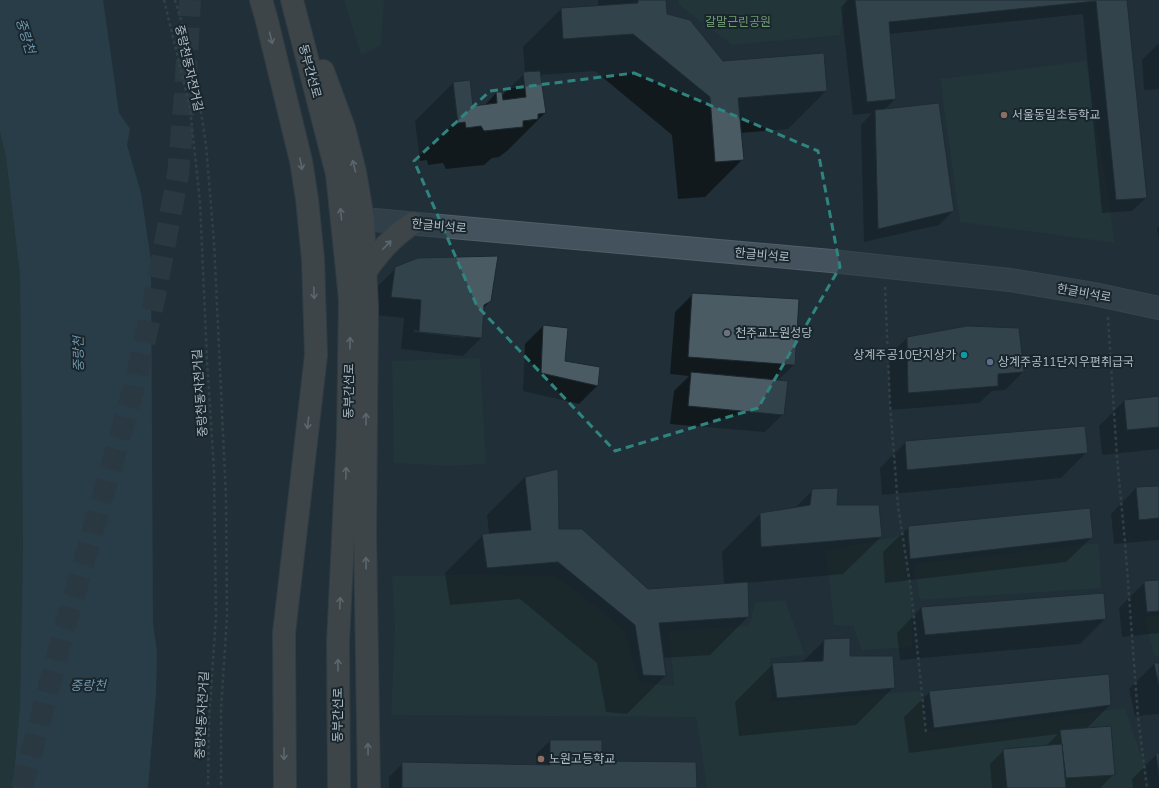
<svg xmlns="http://www.w3.org/2000/svg" width="1159" height="788" font-family="'Nunito Sans','Noto Sans KR',sans-serif">
<rect width="100%" height="100%" fill="#213038"/>
<g fill="#243c38">
<path d="M344,0H384L381,45L361,55Z"/>
<path d="M679,0H845L840,35L732,45L679,5Z"/>
<path d="M1086,61L1115,243L960,222L940,79Z"/>
<path d="M0,132L6,157L20,275L23,544L20,705L13,788H0Z"/>
<path d="M480,358L486,464L448,466L394,463L392,361Z"/>
<path d="M904,535L911,590L912,647L862,650L853,626L834,625L826,551Z"/>
<path d="M1099,543L1101,588L920,600L914,564Z"/>
<path d="M478,575L554,576L593,604L625,632L639,682L674,686L669,631L749,626L755,603L785,600L805,655L770,658L771,702L921,691L926,732L1125,708L1152,788H707L696,717L391,715L395,628L392,576Z"/>
<path d="M1159,616V656H1154L1145,617Z"/>
</g>
<path fill="#334e5e" d="M0,0H103L119,113L130,129L127,145L141,193L151,261L153,623L157,652L156,693L148,788H13L20,705L23,544L20,275L6,157L0,132Z"/>
<g fill="#0007" fill-rule="evenodd">
<path d="M598,0H665L666,14L722,62L826,91L788,129L740,133L743,159L705,197L678,199L672,135L595,71L540,75L545,113L507,151L499,157L492,158L484,165L446,169L443,163L428,165L427,160L420,161L415,121L453,83L469,81L472,107L485,105L496,93L501,96L525,73L523,47L561,9L598,6Z"/>
<path d="M848,0H1126L1146,198L1132,211L1102,213L1083,14L889,34L895,99L884,110L953,211L939,225L864,242L861,125L872,113L853,115L841,7Z"/>
<path d="M1159,43V89L1144,90L1142,60Z"/>
<path d="M1159,226V241L1157,228Z"/>
<path d="M396,268L490,301L483,309L481,338L463,356L401,349L404,318L374,315L378,286ZM414,330L465,336V338L414,332Z"/>
<path d="M693,294L794,365L777,381L783,414L765,432L670,424L674,391L689,376L670,374L675,312Z"/>
<path d="M543,326L564,362L599,368L597,386L579,404L523,391L525,344Z"/>
<path d="M907,338L1023,372L1005,390L992,391L979,403L890,410L889,356Z"/>
<path d="M1159,397V449L1102,455L1099,426L1124,401Z"/>
<path d="M906,442L1087,452L1061,478L882,495L880,468Z"/>
<path d="M525,477L558,530L648,590L724,585L722,552L760,514L794,509L813,490L881,537L843,574L747,583L748,617L710,655L663,658L665,676L627,714L606,712L597,663L520,599L450,605L445,573L483,535L489,534L487,515Z"/>
<path d="M1159,487V540L1114,544L1111,514L1136,488Z"/>
<path d="M909,527L1092,537L1066,562L885,583L883,552Z"/>
<path d="M1159,581V633L1122,637L1119,608L1145,582Z"/>
<path d="M922,607L1105,619L1080,644L900,660L897,633Z"/>
<path d="M825,640L894,687L856,725L739,736L735,702L773,664L802,662Z"/>
<path d="M1154,664H1159V714L1135,716L1129,689Z"/>
<path d="M930,692L1110,705L1086,729L1114,774L1100,788H992L990,764L1004,750L1047,746V745L1058,734L909,753L904,717Z"/>
<path d="M550,741L601,762L696,788H389V777L403,763L536,765V754Z"/>
<path d="M1157,754H1159V788H1133L1132,779Z"/>
</g>
<g fill="#4a5b64" stroke="#1c282f">
<path d="M638,0H666L667,14L690,20L723,61L824,53L827,91L738,98L744,160L715,162L710,97L633,34L563,39L561,8L638,3Z"/>
<path d="M855,0H1127L1147,198L1116,200L1096,1L889,22L896,99L867,102Z"/>
<path d="M540,71L546,113L538,114V119L523,121V127L484,131L481,126L466,128L465,122L458,123L453,82L470,80L473,106L497,103L496,92H502L503,100L526,97L523,72Z"/>
<path d="M939,103L954,211L878,229L875,110Z"/>
<path d="M498,256L491,301L484,305L482,338L419,332L421,300L391,297L395,267L418,258Z"/>
<path d="M692,293L799,299L795,365L688,357Z"/>
<path d="M543,325L568,328L565,361L600,367L598,386L541,373Z"/>
<path d="M967,326L1019,328L1024,372L998,374V386L908,393L907,337Z"/>
<path d="M691,372L788,381L784,415L688,406Z"/>
<path d="M1159,396V427L1127,430L1124,400Z"/>
<path d="M1085,426L1088,453L907,470L905,441Z"/>
<path d="M558,469L559,529H582L648,589L748,582L749,617L659,623L666,676L643,675L635,625L558,562L487,568L482,534L531,530L525,477Z"/>
<path d="M1159,486V518L1139,520L1136,487Z"/>
<path d="M838,488L837,505H879L882,537L761,547L760,513L810,505L812,489Z"/>
<path d="M1090,508L1093,538L910,559L908,526Z"/>
<path d="M1159,580V611L1147,612L1144,581Z"/>
<path d="M1104,593L1106,619L925,635L921,607Z"/>
<path d="M850,638V656H893L895,688L777,698L772,663L823,661L824,639Z"/>
<path d="M1154,663H1159V686Z"/>
<path d="M1109,674L1111,705L934,728L929,691Z"/>
<path d="M1111,726L1115,775L1066,778L1060,730Z"/>
<path d="M550,740H602V761L696,762L697,788H402V762L550,765Z"/>
<path d="M1062,744L1066,788H1007L1003,749Z"/>
<path d="M1156,753H1159V776Z"/>
</g>
<g fill="none" stroke-linecap="round" stroke-linejoin="round">
<path stroke="#36454d" stroke-width="22" stroke-dasharray="22 11" stroke-linecap="butt" d="M22,788L63,634L134,388L155,295L178,175L185,95L190,0"/>
<defs>
<path id="secondary" d="M363,219L831,261L1010,280L1094,294L1159,308"/>
<g id="trunk">
<path d="M261,0L266,17L301,161L307,199L313,259L316,355L284,633L285,788"/>
<path d="M292,0L337,174L350,299L348,437L338,642L339,788"/>
<path d="M323,71L344,128L355,172L363,219L367,308L365,534L369,788"/>
<path d="M365,272C381,250 391,238 413,223"/>
</g>
</defs>
<use href="#secondary" stroke="#535f67" stroke-width="24"/>
<use href="#trunk" stroke="#404c53" stroke-width="24"/>
<g stroke="#435856" stroke-width="2.5" stroke-dasharray="3 3" stroke-linecap="butt">
<path d="M164,0L190,108L200,202L207,360L214,470L216,617L209,719L208,788"/>
<path d="M175,0L184,30L198,92L206,145L214,242L226,497L227,616L221,710V788"/>
<path d="M885,287L890,404L898,506L911,590L926,732"/>
<path d="M1108,317L1117,458L1125,542L1138,717L1147,788"/>
</g>
<use href="#secondary" stroke="#43525c" stroke-width="22"/>
<use href="#trunk" stroke="#615f5e" stroke-width="22"/>
</g>
<defs><path id="oneway-shaft" d="M-6 0H5M1.5-3L5.5 0L1.5 3" fill="none" stroke-width="1.6" stroke-linecap="round" stroke-linejoin="round"/></defs>
<g stroke="#a0aab0">
<use href="#oneway-shaft" transform="translate(271 38) rotate(76)"/>
<use href="#oneway-shaft" transform="translate(301 164) rotate(80)"/>
<use href="#oneway-shaft" transform="translate(354 166) rotate(-104)"/>
<use href="#oneway-shaft" transform="translate(341 214) rotate(-96)"/>
<use href="#oneway-shaft" transform="translate(387 245) rotate(-46)"/>
<use href="#oneway-shaft" transform="translate(314 293) rotate(88)"/>
<use href="#oneway-shaft" transform="translate(350 343) rotate(-89)"/>
<use href="#oneway-shaft" transform="translate(366 419) rotate(-90)"/>
<use href="#oneway-shaft" transform="translate(308 423) rotate(97)"/>
<use href="#oneway-shaft" transform="translate(346 473) rotate(-87)"/>
<use href="#oneway-shaft" transform="translate(366 563) rotate(-91)"/>
<use href="#oneway-shaft" transform="translate(340 603) rotate(-87)"/>
<use href="#oneway-shaft" transform="translate(338 665) rotate(-90)"/>
<use href="#oneway-shaft" transform="translate(368 749) rotate(-91)"/>
<use href="#oneway-shaft" transform="translate(284 754) rotate(90)"/>
</g>
<path d="M0 0H1159V788H0ZM634,73L818,151L840,267L758,408L615,451L477,306L414,161L490,91Z" fill="#213038" fill-opacity=".55" fill-rule="evenodd"/>
<path fill="none" stroke="#2f847f" stroke-width="3" stroke-dasharray="8 5" stroke-linejoin="round" d="M634,73L818,151L840,267L758,408L615,451L477,306L414,161L490,91Z"/>
<g fill="#8d6e63" stroke="#1a262d" stroke-width="1.5">
<circle cx="1004" cy="115" r="4"/>
<circle cx="541" cy="759" r="4"/>
</g>
<circle fill="#6b7280" stroke="#1a262d" stroke-width="1.5" cx="727" cy="333" r="4"/>
<circle fill="#0f9aa8" stroke="#1a262d" stroke-width="1.5" cx="964" cy="355" r="4"/>
<circle fill="#5c6f8a" stroke="#1a262d" stroke-width="1.5" cx="990" cy="362" r="4"/>
<g text-anchor="middle" dominant-baseline="central" stroke-width="4" stroke-linejoin="round" paint-order="stroke">
<g font-size="12" fill="#6f9a70" stroke="#1a262d">
<text x="738" y="22">갈말근린공원</text>
</g>
<g font-size="12" fill="#b0bdc5" stroke="#1a262d">
<text transform="translate(189 68) rotate(77)">중랑천동자전거길</text>
<text transform="translate(310 71) rotate(75)">동부간선로</text>
<text transform="translate(439 226) rotate(5)">한글비석로</text>
<text transform="translate(762 255) rotate(5)">한글비석로</text>
<text transform="translate(1084 293) rotate(10)">한글비석로</text>
<text transform="translate(349 391) rotate(-89)">동부간선로</text>
<text transform="translate(200 393) rotate(-94)">중랑천동자전거길</text>
<text transform="translate(202 715) rotate(-87)">중랑천동자전거길</text>
<text transform="translate(338 715) rotate(-90)">동부간선로</text>
</g>
<g font-size="12" fill="#b0bdc5" stroke="#1a262d" text-anchor="start">
<text x="1012" y="115">서울동일초등학교</text>
<text x="735" y="333">천주교노원성당</text>
<text x="956" y="355" text-anchor="end">상계주공10단지상가</text>
<text x="998" y="362">상계주공11단지우편취급국</text>
<text x="549" y="759">노원고등학교</text>
</g>
<g font-size="13" font-style="italic" fill="#7095a9" stroke="#1a262d">
<text transform="translate(25 36) rotate(73)">중랑천</text>
<text transform="translate(79 354) rotate(-91)">중랑천</text>
<text x="88" y="686">중랑천</text>
</g>
</g>
</svg>
